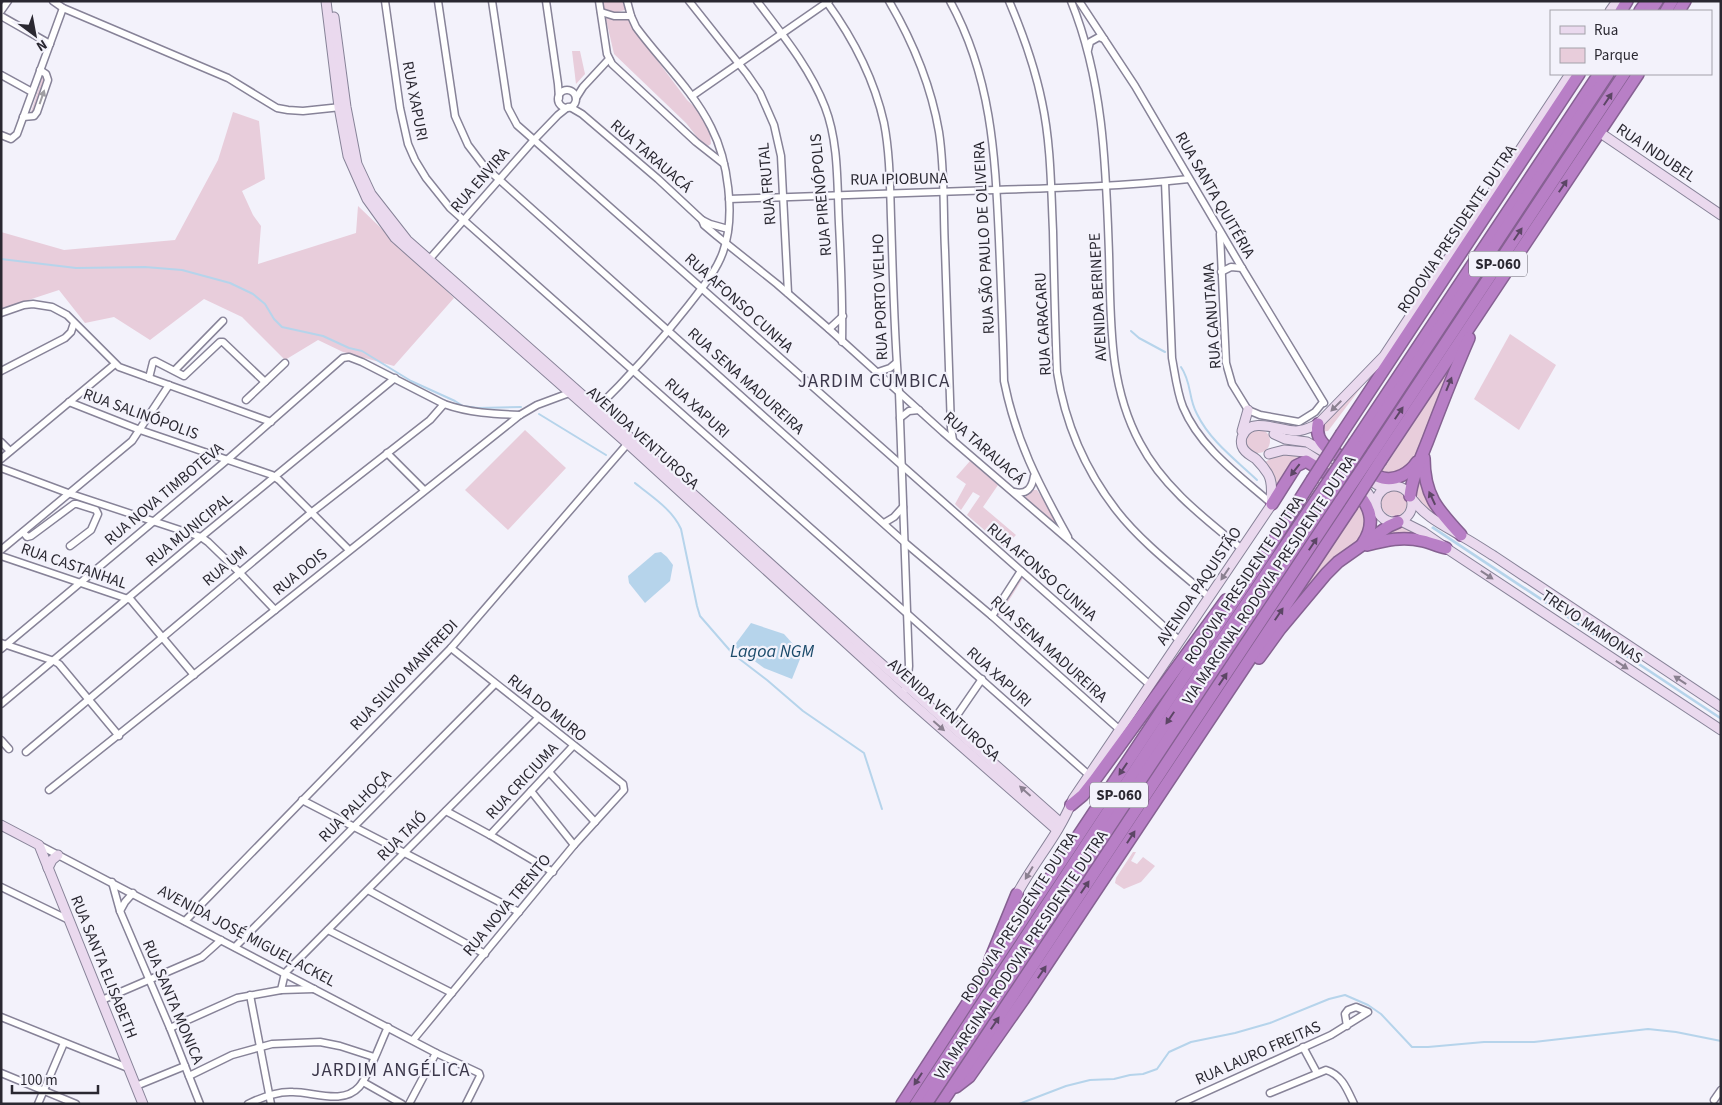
<svg xmlns="http://www.w3.org/2000/svg" width="1722" height="1105" font-family="'Source Sans 3',sans-serif">
<rect width="100%" height="100%" fill="#f3f2fb"/>
<g fill="#e8cddb">
<path d="M602,1H623L625,10L614,13L604,10Z"/>
<path d="M605,15L627,16L633,28L687,100L699,111L710,133L711,144L708,146L701,142L686,123L614,54Z"/>
<path d="M572,51H580L585,74L576,84Z"/>
<path d="M43,75L46,78L35,112L30,115Z"/>
<path d="M233,112L259,121L265,179L242,191L253,215L261,226L258,264L356,233L358,206L454,298L394,366L343,352L318,340L285,360L242,317L204,299L150,340L114,317L85,323L59,290L1,309V232L64,250L175,240L218,160Z"/>
<path d="M1510,334L1556,365L1519,430L1474,399Z"/>
<path d="M1454,361L1416,458C1404,472 1399,474 1381,473Z"/>
<path d="M1372,373L1328,431L1320,432L1321,426Z"/>
<circle cx="1258" cy="441" r="12"/>
<path d="M525,430L566,468L508,530L465,490Z"/>
<path d="M1279,454H1301L1291,463L1277,483H1275L1265,462Z"/>
<path d="M970,461L998,485L983,507L1016,535L1004,547L967,515L980,496L973,492L961,510L955,504L966,484L956,477Z"/>
<path d="M1419,475L1440,517H1437L1418,502L1419,501L1416,492Z"/>
<path d="M1032,490H1037L1057,520L1056,522L1052,523L1026,499V494Z"/>
<circle cx="1394" cy="503" r="13"/>
<path d="M1360,505L1364,512L1366,533L1274,632Z"/>
<path d="M1404,525L1425,536L1381,539L1394,529Z"/>
<path d="M1020,576L1023,578L999,616L994,613Z"/>
<path d="M1133,852H1136L1131,861L1137,864L1143,857L1155,866L1141,882L1124,889L1115,883L1116,878Z"/>
</g>
<g fill="#b6d4eb">
<path d="M1433,526L1721,717V720L1431,528Z"/>
<path d="M661,552L667,557L673,565L670,581L645,603L629,583L628,576L655,553Z"/>
<path d="M751,623L784,634L802,654L792,679L764,668L734,646Z"/>
</g>
<g fill="none" stroke-linecap="round" stroke-linejoin="round">
<g stroke="#b6d4eb" stroke-width="2">
<path d="M1,259L76,268L145,267L182,270L230,283L253,294L265,304L274,319L282,327L323,336L349,348L362,351L411,381L455,401L463,406L478,408L521,407"/>
<path d="M1131,331L1139,338L1165,352"/>
<path d="M1181,367C1192,383 1188,398 1197,414C1210,441 1236,460 1257,480"/>
<path d="M539,414L606,455"/>
<path d="M635,483C652,497 672,509 681,529L697,606L700,616L733,654L767,680L803,711L864,753L882,809"/>
<path d="M1019,1104L1066,1086L1090,1080L1114,1079L1130,1075L1143,1074L1157,1069L1169,1052L1191,1042L1235,1033L1270,1023L1329,999L1345,995L1368,1005L1381,1014L1412,1047H1428L1484,1042H1534L1648,1029L1676,1032L1721,1041"/>
</g>
<defs>
<g id="street">
<path d="M53,1L63,8L228,78L277,108L288,110L303,111L341,107"/>
<path d="M385,1L400,108L408,144L415,160L426,178L450,208L1090,776"/>
<path d="M438,1L455,116L468,145L484,166L903,541L992,616L1120,730"/>
<path d="M492,1L508,108L517,125L525,132L1150,685"/>
<path d="M546,1L558,84L559,98"/>
<path d="M599,1L607,54L612,64L696,142L724,164"/>
<path d="M689,1L747,74L760,93L774,125L781,156L788,293"/>
<path d="M757,1C782,34 810,68 825,107C839,143 837,186 839,224C841,263 843,302 842,342"/>
<path d="M826,1C853,38 874,78 884,123C890,154 890,187 891,218C893,276 894,334 899,392L909,666L907,686L902,694"/>
<path d="M889,1C913,42 931,85 939,132C945,171 943,211 945,250C947,309 949,369 951,428L953,440"/>
<path d="M950,1C992,78 995,155 999,240C1001,287 1003,334 1004,381C1016,441 1038,483 1068,537"/>
<path d="M1009,1C1023,34 1035,68 1042,102C1051,144 1051,189 1053,231C1054,278 1055,325 1057,372C1065,423 1085,470 1117,511C1141,542 1179,571 1209,597"/>
<path d="M1071,1C1104,82 1106,169 1109,254C1111,319 1108,384 1140,443C1163,487 1204,518 1242,549"/>
<path d="M1079,1L1135,86L1242,268L1324,403"/>
<path d="M1,11L8,1"/>
<path d="M601,12L614,16H631"/>
<path d="M1,16L50,44"/>
<path d="M1088,50L1090,42L1099,37L1104,39"/>
<path d="M1,75L32,92"/>
<circle cx="567" cy="99" r="9"/>
<path d="M692,96L829,1"/>
<path d="M576,98L583,87L609,59"/>
<path d="M570,107L582,114L658,179L702,220L710,224L728,229"/>
<path d="M23,117L34,116L37,112L48,80L46,74L40,70"/>
<path d="M1,135L11,139L17,134L63,8"/>
<path d="M1165,182L1172,358C1175,374 1177,392 1183,407C1200,448 1240,476 1272,504"/>
<path d="M729,199C818,196 906,193 995,190C1060,188 1125,186 1189,179"/>
<path d="M702,220L704,225L717,236L777,284L829,329L943,432L1071,542L1180,641"/>
<path d="M1220,234L1226,363L1232,384L1248,410L1260,415L1299,422L1315,412L1323,402"/>
<path d="M427,262L533,141L558,115L568,107"/>
<path d="M1221,272L1231,267L1242,268"/>
<path d="M1,313L24,305L33,304L52,307L67,315L119,367L271,422"/>
<path d="M829,329L843,316"/>
<path d="M175,370L223,321"/>
<path d="M1,371L65,338L71,332L74,323"/>
<path d="M878,372L890,368L896,363"/>
<path d="M149,378L153,362L155,361L184,376L220,342H223L265,382"/>
<path d="M246,400L285,363"/>
<path d="M69,402L140,430L272,475L279,480L349,550"/>
<path d="M595,410C629,377 659,343 688,306C701,289 716,272 723,252C736,216 728,160 711,127C692,89 660,60 636,27L631,16L627,1"/>
<path d="M900,418L909,411L919,410"/>
<path d="M1,442L10,451"/>
<path d="M387,453L424,490"/>
<path d="M1,459L115,364"/>
<path d="M1,468L68,493L201,537L208,542L239,572L275,610"/>
<path d="M1014,492C1027,495 1032,488 1034,476"/>
<path d="M884,523L894,517L903,507"/>
<path d="M23,532L27,537L31,536L74,504H77L96,510L98,514L91,530L70,546"/>
<path d="M1,550L132,441L169,385"/>
<path d="M1,556L131,600L194,675"/>
<path d="M992,616L1021,571"/>
<path d="M1,643L54,661L59,664L119,736"/>
<path d="M1,649L227,460L343,358L349,357L362,362L444,404C469,413 494,414 520,415"/>
<path d="M1,704L201,537L395,378"/>
<path d="M951,724L982,679"/>
<path d="M1,740L9,749"/>
<path d="M26,752L312,512L430,420L444,404"/>
<path d="M549,772L595,822"/>
<path d="M49,790L520,415L537,405L572,392"/>
<path d="M531,791L574,845"/>
<path d="M302,800L519,912"/>
<path d="M446,811L490,835L553,872"/>
<path d="M490,835L573,746"/>
<path d="M39,845L436,1053L479,1073L480,1076L466,1104"/>
<path d="M112,882L120,911L170,1028L200,1104"/>
<path d="M1,887L69,920"/>
<path d="M368,890L485,954"/>
<path d="M120,911L125,902L133,893"/>
<path d="M185,921L451,648L629,442"/>
<path d="M328,930L452,993"/>
<path d="M235,947L495,684"/>
<path d="M281,990L285,973L538,718"/>
<path d="M250,995L271,1104"/>
<path d="M102,1000L202,957L221,940"/>
<path d="M1,1017L128,1068"/>
<path d="M170,1028L237,998L281,990L314,989"/>
<path d="M413,1040L574,845L624,790L623,784L451,648"/>
<path d="M1303,1047L1317,1073"/>
<path d="M1,1073L76,1104"/>
<path d="M189,1076L232,1055L272,1044L320,1042L340,1046L374,1057"/>
<path d="M363,1082L402,1104"/>
<path d="M136,1086L185,1066"/>
<path d="M1270,1093L1326,1070C1342,1075 1347,1089 1354,1104"/>
<path d="M1714,1100L1721,1090"/>
<path d="M38,1104L64,1043"/>
<path d="M248,1104C262,1097 277,1091 293,1092C314,1092 343,1105 359,1087C369,1076 381,1041 388,1027"/>
<path d="M409,1104L436,1053"/>
<path d="M1179,1104L1331,1035L1368,1012L1356,1007L1348,1010L1345,1014L1347,1026"/>
</g>
<g id="secondary">
<path d="M326,1L339,107L348,156L367,199L395,238L628,444L902,694L1057,830"/>
<path d="M1610,11L1617,1"/>
<path d="M334,17L346,107L357,164L371,194L407,240L632,439L867,651L1061,823"/>
<path d="M1599,132L1721,215"/>
<path d="M1242,431L1248,410"/>
<path d="M1274,434L1285,439L1307,442L1331,456"/>
<path d="M1269,454L1284,450L1305,452L1367,492L1376,505"/>
<path d="M1363,476L1379,486L1388,487"/>
<circle cx="1394" cy="504" r="18"/>
<path d="M1412,499C1425,517 1445,526 1463,537C1474,543 1484,550 1494,556L1721,707"/>
<path d="M1401,521L1423,532L1446,548L1721,730"/>
<path d="M1,825L39,845L143,1104"/>
<path d="M48,868L52,860L58,855"/>
<path d="M1017,894C1034,862 1060,833 1073,799L1272,504C1270,494 1274,484 1268,474C1265,469 1260,463 1256,459C1251,455 1245,454 1242,446C1241,442 1241,438 1243,435C1251,416 1280,431 1296,431C1304,431 1311,427 1318,424L1384,356L1570,74"/>
</g>
<g id="highway">
<path d="M1621,11L1627,1"/>
<path d="M1640,11L1647,1"/>
<path d="M1650,11L1657,1"/>
<path d="M1666,11L1672,1"/>
<path d="M1679,11L1685,1"/>
<path d="M1318,424C1316,435 1320,441 1327,448C1341,456 1369,475 1383,478C1396,481 1410,473 1417,462"/>
<path d="M1342,433L1579,74"/>
<path d="M1355,442L1599,74"/>
<path d="M1361,447L1608,74"/>
<path d="M1372,454L1624,74"/>
<path d="M1424,458C1424,495 1437,509 1461,535"/>
<path d="M1381,460L1638,74"/>
<path d="M1353,490C1371,504 1376,524 1363,543"/>
<path d="M1410,496C1412,477 1421,458 1428,440C1441,406 1454,372 1469,338"/>
<path d="M1272,504L1296,466L1306,461L1339,481"/>
<path d="M1367,545C1386,540 1403,536 1423,541C1431,543 1438,546 1446,548"/>
<path d="M1259,658L1280,629L1326,574L1338,562L1389,526L1398,522"/>
<path d="M1071,805L1083,795L1094,781L1226,600"/>
<path d="M990,960L1017,894"/>
<path d="M956,1087L969,1077L1023,1000L1351,507"/>
<path d="M902,1104L980,984L1266,553L1312,480"/>
<path d="M916,1104L1166,723L1324,488"/>
<path d="M926,1104L1331,493"/>
<path d="M941,1104L1341,500"/>
</g>
</defs>
<use href="#street" stroke="#878398" stroke-width="9"/>
<use href="#secondary" stroke="#878398" stroke-width="11"/>
<use href="#highway" stroke="#866192" stroke-width="14"/>
<use href="#street" stroke="#fff" stroke-width="6"/>
<use href="#secondary" stroke="#ead9ee" stroke-width="9"/>
<use href="#highway" stroke="#b87fc6" stroke-width="11"/>
<defs>
<g id="highway-bridge">
<path d="M1312,480L1342,433"/>
<path d="M1324,488L1355,442"/>
<path d="M1331,493L1361,447"/>
<path d="M1341,500L1372,454"/>
<path d="M1351,507L1381,460"/>
</g>
</defs>
<use href="#highway-bridge" stroke="#866192" stroke-width="14" stroke-linecap="butt"/>
<use href="#highway-bridge" stroke="#b87fc6" stroke-width="11"/>
</g>
<defs><path id="oneway-solid" d="M-6-.8H1V-3.2L6.5 0L1 3.2V.8H-6Z" transform="scale(1.25)"/></defs>
<use fill="#9f9ea2" href="#oneway-solid" transform="translate(42 97) rotate(-71)"/>
<g fill="#5c4665">
<use href="#oneway-solid" transform="translate(1608 99) rotate(-56)"/>
<use href="#oneway-solid" transform="translate(1563 186) rotate(-56)"/>
<use href="#oneway-solid" transform="translate(1518 234) rotate(-56)"/>
<use href="#oneway-solid" transform="translate(1449 384) rotate(-68)"/>
<use href="#oneway-solid" transform="translate(1399 413) rotate(-56)"/>
<use href="#oneway-solid" transform="translate(1295 470) rotate(128)"/>
<use href="#oneway-solid" transform="translate(1432 498) rotate(-115)"/>
<use href="#oneway-solid" transform="translate(1313 544) rotate(-56)"/>
<use href="#oneway-solid" transform="translate(1279 614) rotate(-56)"/>
<use href="#oneway-solid" transform="translate(1223 679) rotate(-56)"/>
<use href="#oneway-solid" transform="translate(1170 718) rotate(124)"/>
<use href="#oneway-solid" transform="translate(1123 769) rotate(124)"/>
<use href="#oneway-solid" transform="translate(1131 837) rotate(-57)"/>
<use href="#oneway-solid" transform="translate(1085 887) rotate(-56)"/>
<use href="#oneway-solid" transform="translate(1042 972) rotate(-56)"/>
<use href="#oneway-solid" transform="translate(995 1023) rotate(-56)"/>
<use href="#oneway-solid" transform="translate(918 1079) rotate(123)"/>
</g>
<g fill="#8a8090">
<use href="#oneway-solid" transform="translate(1336 406) rotate(135)"/>
<use href="#oneway-solid" transform="translate(1225 574) rotate(124)"/>
<use href="#oneway-solid" transform="translate(1487 575) rotate(34)"/>
<use href="#oneway-solid" transform="translate(1622 665) rotate(34)"/>
<use href="#oneway-solid" transform="translate(1680 680) rotate(-146)"/>
<use href="#oneway-solid" transform="translate(939 726) rotate(41)"/>
<use href="#oneway-solid" transform="translate(1025 791) rotate(-138)"/>
<use href="#oneway-solid" transform="translate(1029 873) rotate(121)"/>
</g>
<g text-anchor="middle" dominant-baseline="central" stroke-width="4.5" stroke-linejoin="round" paint-order="stroke">
<g fill="#f3f2fb" stroke="#66656e" stroke-width="1">
<rect x="1469" y="251.5" width="58" height="25" rx="4"/>
<rect x="1090" y="782.5" width="58" height="25" rx="4"/>
</g>
<g font-size="15" font-weight="bold" fill="#2a2831">
<text x="1498" y="264">SP-060</text>
<text x="1119" y="795">SP-060</text>
</g>
<g font-size="16" fill="#2a2831" stroke="#f3f2fb">
<text transform="translate(415 101) rotate(79)">RUA XAPURI</text>
<text transform="translate(1656 153) rotate(34)">RUA INDUBEL</text>
<text transform="translate(651 156) rotate(41)">RUA TARAUACÁ</text>
<text transform="translate(899 179) rotate(-1)">RUA IPIOBUNA</text>
<text transform="translate(480 180) rotate(-49)">RUA ENVIRA</text>
<text transform="translate(767 184) rotate(-95)">RUA FRUTAL</text>
<text transform="translate(821 195) rotate(-95)">RUA PIRENÓPOLIS</text>
<text transform="translate(1215 195) rotate(60)">RUA SANTA QUITÉRIA</text>
<text transform="translate(1457 229) rotate(-56)">RODOVIA PRESIDENTE DUTRA</text>
<text transform="translate(984 238) rotate(-93)">RUA SÃO PAULO DE OLIVEIRA</text>
<text transform="translate(880 297) rotate(-92)">RUA PORTO VELHO</text>
<text transform="translate(1098 297) rotate(-93)">AVENIDA BERINEPE</text>
<text transform="translate(739 303) rotate(42)">RUA AFONSO CUNHA</text>
<text transform="translate(1212 316) rotate(-94)">RUA CANUTAMA</text>
<text transform="translate(1043 324) rotate(-93)">RUA CARACARU</text>
<text transform="translate(746 381) rotate(42)">RUA SENA MADUREIRA</text>
<text transform="translate(697 408) rotate(42)">RUA XAPURI</text>
<text transform="translate(141 414) rotate(20)">RUA SALINÓPOLIS</text>
<text transform="translate(643 438) rotate(42)">AVENIDA VENTUROSA</text>
<text transform="translate(984 448) rotate(41)">RUA TARAUACÁ</text>
<text transform="translate(164 494) rotate(-40)">RUA NOVA TIMBOTEVA</text>
<text transform="translate(189 530) rotate(-39)">RUA MUNICIPAL</text>
<text transform="translate(74 566) rotate(19)">RUA CASTANHAL</text>
<text transform="translate(225 566) rotate(-40)">RUA UM</text>
<text transform="translate(300 572) rotate(-39)">RUA DOIS</text>
<text transform="translate(1042 572) rotate(41)">RUA AFONSO CUNHA</text>
<text transform="translate(1244 580) rotate(-56)">RODOVIA PRESIDENTE DUTRA</text>
<text transform="translate(1269 580) rotate(-56)">VIA MARGINAL RODOVIA PRESIDENTE DUTRA</text>
<text transform="translate(1199 586) rotate(-56)">AVENIDA PAQUISTÃO</text>
<text transform="translate(1592 627) rotate(34)">TREVO MAMONAS</text>
<text transform="translate(1049 649) rotate(42)">RUA SENA MADUREIRA</text>
<text transform="translate(404 675) rotate(-46)">RUA SILVIO MANFREDI</text>
<text transform="translate(999 677) rotate(42)">RUA XAPURI</text>
<text transform="translate(547 708) rotate(39)">RUA DO MURO</text>
<text transform="translate(944 710) rotate(42)">AVENIDA VENTUROSA</text>
<text transform="translate(522 781) rotate(-47)">RUA CRICIUMA</text>
<text transform="translate(355 806) rotate(-45)">RUA PALHOÇA</text>
<text transform="translate(402 836) rotate(-45)">RUA TAIÓ</text>
<text transform="translate(507 905) rotate(-50)">RUA NOVA TRENTO</text>
<text transform="translate(1019 917) rotate(-57)">RODOVIA PRESIDENTE DUTRA</text>
<text transform="translate(247 936) rotate(28)">AVENIDA JOSÉ MIGUEL ACKEL</text>
<text transform="translate(1021 955) rotate(-56)">VIA MARGINAL RODOVIA PRESIDENTE DUTRA</text>
<text transform="translate(104 967) rotate(68)">RUA SANTA ELISABETH</text>
<text transform="translate(173 1002) rotate(67)">RUA SANTA MONICA</text>
<text transform="translate(1258 1053) rotate(-24)">RUA LAURO FREITAS</text>
</g>
<g font-size="18" font-style="italic" fill="#1a4a6a" stroke="#f3f2fb">
<text x="772" y="651">Lagoa NGM</text>
</g>
<g font-size="19" letter-spacing="1" fill="#3c384b" stroke="#f3f2fb">
<text x="874" y="381">JARDIM CUMBICA</text>
<text x="391" y="1070">JARDIM ANGÉLICA</text>
</g>
</g>
<rect width="1722" height="1105" fill="none" stroke="#2a2831" stroke-width="5"/>
<rect x="1550" y="10" width="162" height="65" fill="#f3f2fb" stroke="#a3a1aa"/>
<rect x="1560" y="26" width="25" height="8" fill="#ead9ee" stroke="#a3a1aa"/>
<text x="1594" y="35" font-size="15" fill="#2a2831">Rua</text>
<rect x="1560" y="48" width="25" height="15" fill="#e8cddb" stroke="#a3a1aa"/>
<text x="1594" y="60" font-size="15" fill="#2a2831">Parque</text>
<g transform="translate(35 35) rotate(148)" stroke="#f3f2fb" stroke-width="4" paint-order="stroke">
<path d="M0-4L9 19L0 12L-9 19Z" fill="#2a2831"/>
<text y="-8" font-size="14" font-weight="bold" text-anchor="middle" fill="#2a2831">N</text>
</g>
<path d="M12 1085v8h86v-8" fill="none" stroke="#2a2831" stroke-width="2.5"/>
<text x="20" y="1085" font-size="15" fill="#2a2831" stroke="#f3f2fb" stroke-width="4" paint-order="stroke">100 m</text>
</svg>
